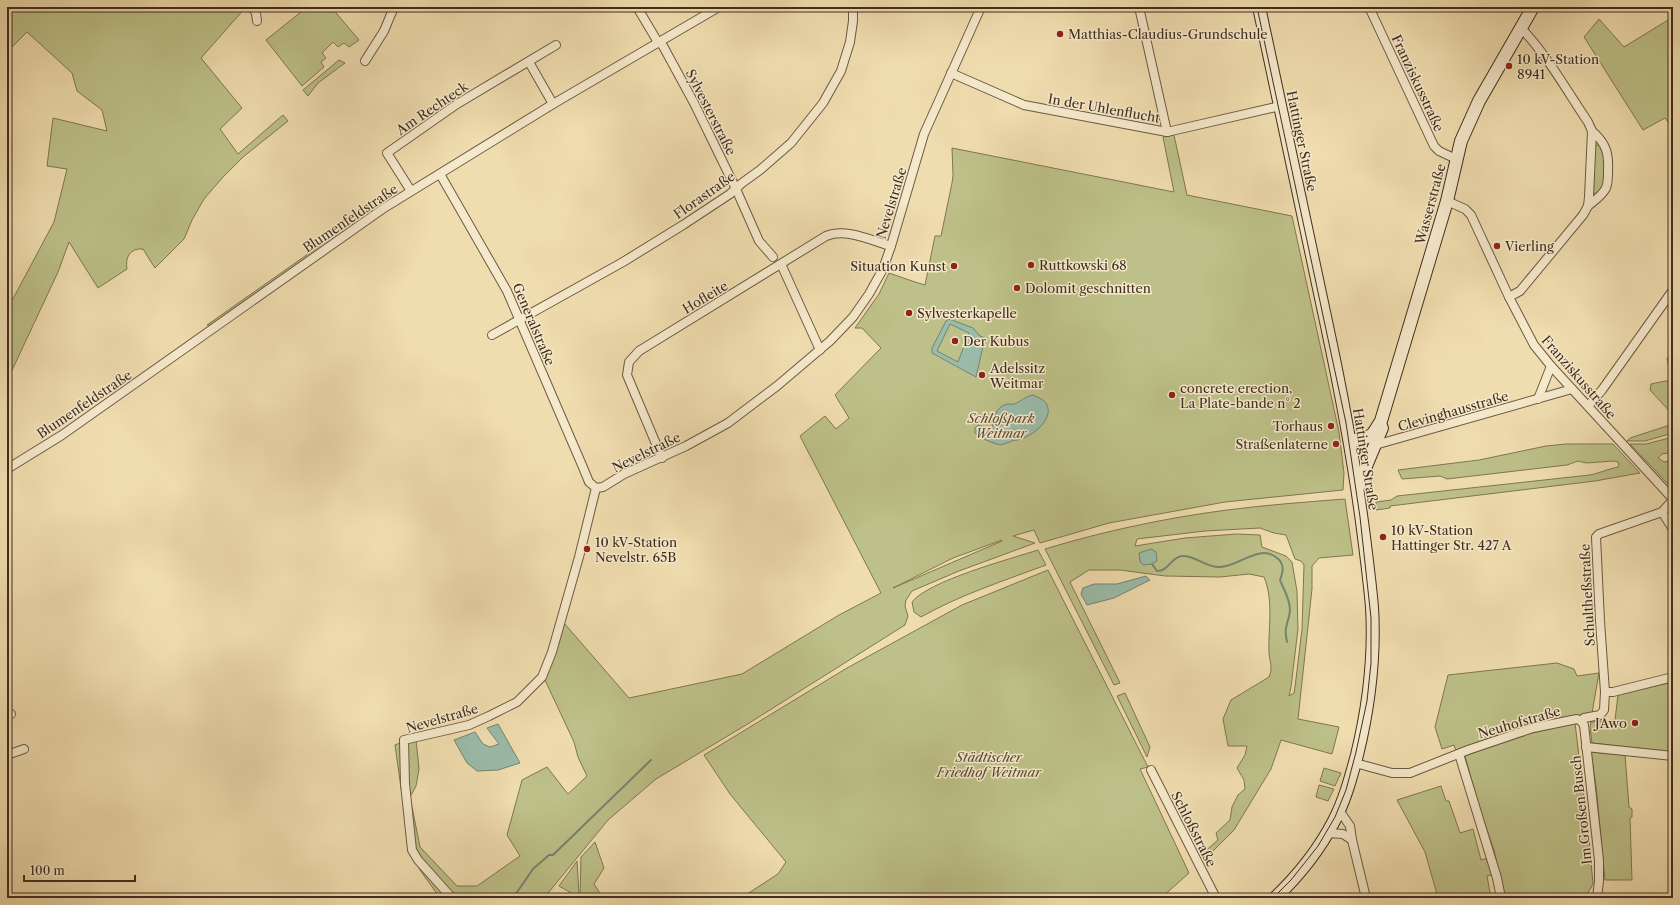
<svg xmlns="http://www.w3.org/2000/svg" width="1680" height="905" font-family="'Libre Caslon Text',serif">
<rect width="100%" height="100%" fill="#f0ddaf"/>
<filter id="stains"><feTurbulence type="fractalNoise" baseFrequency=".005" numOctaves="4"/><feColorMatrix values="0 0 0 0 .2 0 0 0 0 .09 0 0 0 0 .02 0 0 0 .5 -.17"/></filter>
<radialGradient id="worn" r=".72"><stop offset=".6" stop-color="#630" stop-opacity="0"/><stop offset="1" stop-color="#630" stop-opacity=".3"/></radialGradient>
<g fill="#bdc088" stroke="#7f7653" fill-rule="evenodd">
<path d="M7,7H246L201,58L242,108L220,129L238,154L283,115L288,121L243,157L223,177L204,199L192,220L184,239L155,268L143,249C130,248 125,257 127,269L98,288L69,242L58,272L7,381V310L54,222L67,169L47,166L53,118L107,131L102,110L77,91L72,73L27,32L7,52Z"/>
<path d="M307,7H331L359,40L349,47L344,43L338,47L333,42L322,53L326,58L321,62L324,67L302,86L266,40Z"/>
<path d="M1673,17V129L1665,118L1643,130L1584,37L1599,19L1624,47Z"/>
<path d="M339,60L345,63L318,83L308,96L303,90Z"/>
<path d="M1174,135L1187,195L1292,216L1339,432L1344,473L1343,490L1225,502L1109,523L1040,543L1034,530L1013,536L1035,543L959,571L912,591L906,600L905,606L908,616L905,625L746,725L656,779L608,820L544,898H440L420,870L410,852L395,745L405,741L416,739L419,769L416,786L410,797L420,847L457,886H477L520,856L507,835L522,780L547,767L568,794L587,776L578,757L574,742L544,678L564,623L629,698L742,674L839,615L881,593L800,436L825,416L836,429L849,418L835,395L881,348L862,328H855L879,294L889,273L915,282L925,285L935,236H941L952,183L953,175L952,148L1174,192L1163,137ZM1002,540V541L893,588L953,558Z"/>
<path d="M1599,144L1606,155L1604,186L1597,195L1592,191L1594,147Z"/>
<path d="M352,223V226L212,325H207Z"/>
<path d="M1673,357V415L1650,390L1651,384L1671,380L1667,358Z"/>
<path d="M1673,424V433L1645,441H1627L1630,438Z"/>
<path d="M1673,437V452L1662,454L1658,458L1664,462L1673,460V479L1668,484L1630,444H1646Z"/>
<path d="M1566,444H1613L1640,473L1595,481L1390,506V508L1376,510V502L1391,500L1397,496L1590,475C1600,473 1608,469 1618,467L1619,465L1618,462L1614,461L1586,463L1578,461L1567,465L1447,479L1440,476L1402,479L1398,470L1479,460L1546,446Z"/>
<path d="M1345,499L1353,555L1319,558L1312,566V589L1298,719L1339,727L1332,754L1281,740L1271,769L1234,830L1206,858L1203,853L1218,840L1216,833L1230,820L1232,807L1238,795L1245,789L1244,780L1237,768L1245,755L1247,746H1228L1223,719L1231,700L1269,677C1273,668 1270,663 1269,653C1268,628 1274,601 1264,577L1249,574L1220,577L1165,576L1120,570H1089L1070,582L1120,683L1114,685L1045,549C1104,531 1166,518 1227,510C1266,505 1306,502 1345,499ZM1260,528L1274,533L1286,535L1295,559L1301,561L1304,565L1302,629L1295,687L1294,693L1289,696L1291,687L1298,629L1297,591L1292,562L1286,556L1262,547L1260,535L1236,534L1185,538L1135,546L1137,539L1205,531Z"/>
<path d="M1038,550L1046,565C1003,581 960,595 921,617L914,612L912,602C928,581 1010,559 1038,550Z"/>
<path d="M1048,570L1148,767L1140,769L1189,873L1161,898H741L778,874L786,862L730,794L704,755L847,668L962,605Z"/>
<path d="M1557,663L1574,669L1577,676L1599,673L1592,713L1531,725L1529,720L1506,726L1508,732L1456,751L1454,745L1442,749L1435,727L1448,675Z"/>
<path d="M1673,682V752L1592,743L1590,727L1591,722L1615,720L1618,695Z"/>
<path d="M1125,693L1150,747L1147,757L1117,696Z"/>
<path d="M1575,723L1589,840L1593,884L1585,898H1505L1494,850L1480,810L1465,756L1519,736Z"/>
<path d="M1591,752L1625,755L1629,807L1632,809V817L1630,818L1632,880H1605L1596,786Z"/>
<path d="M1324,768L1341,773L1335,786L1320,781Z"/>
<path d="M1319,785L1334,789L1328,801L1316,797Z"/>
<path d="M1441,786L1446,801H1449L1460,833L1473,829L1481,860L1488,858L1492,875L1487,876L1491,898H1438L1425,852L1397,800Z"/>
<path d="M595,842L604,868L594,884L603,898H580L581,857Z"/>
<path d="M577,861L579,895L578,897L559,886Z"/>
</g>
<g fill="#9abcaa" stroke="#768372" fill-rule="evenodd">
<path d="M949,319L973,328L980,336L985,338L976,377L932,353V348L946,321ZM950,324L969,333L958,362L937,351Z"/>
<path d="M1033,395C1037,397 1043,399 1046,403C1055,417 1035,434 1024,438C1020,440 1015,440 1012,441C1007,443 1001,446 997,444C989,442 981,438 975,433V428L978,425L988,429H992C994,419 995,407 1007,404C1010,404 1014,405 1017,403C1023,400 1024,397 1033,395Z"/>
<path d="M1151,549L1156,552L1157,561L1152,564L1143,565L1140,562L1139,553Z"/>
<path d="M1146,576L1150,580L1114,598L1087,605L1081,594L1083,588L1094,584H1117Z"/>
<path d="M498,724L520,763L498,770L477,771L467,763L454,740L475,732L483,744L490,747L499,744L487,728Z"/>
</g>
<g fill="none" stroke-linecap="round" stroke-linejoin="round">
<g stroke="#768372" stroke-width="2">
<path d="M1152,564L1157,571C1169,571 1171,557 1182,556C1195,555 1206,568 1220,567C1238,567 1260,543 1277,558C1285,564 1283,572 1280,580C1284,590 1290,599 1290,610C1289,624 1283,625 1287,642"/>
<path d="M513,898L533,869L549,855H553L651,760"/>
</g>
<defs>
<g id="street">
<path d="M252,7L256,13L257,21"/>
<path d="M637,7L656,39L663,46L694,103L736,189L759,241L773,257"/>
<path d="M1139,7L1167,132"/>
<path d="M1369,7L1434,146L1439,151L1456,159"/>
<path d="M365,61L384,31L394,7"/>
<path d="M529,62L553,104"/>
<path d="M951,73L1024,105L1167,132L1280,106"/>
<path d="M440,174L507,291L582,465L589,482L596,488"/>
<path d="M411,191L387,153L457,104L556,45"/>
<path d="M1447,201L1465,209L1471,215L1509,297L1534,345L1551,366L1673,499"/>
<path d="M1588,206C1595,200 1602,196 1606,188C1608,183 1608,178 1608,173C1609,154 1607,144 1592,131"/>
<path d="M781,264L820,350"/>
<path d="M1509,297L1520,291L1583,215L1588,206L1589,197L1592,131L1588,122C1567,91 1547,55 1521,28"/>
<path d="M492,335L623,262L683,225L730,194L742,183L760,170L791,143L823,103L841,71L850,42L853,21V7"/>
<path d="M1538,399L1551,366"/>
<path d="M1588,406L1602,390L1673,290"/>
<path d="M1375,445L1572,389"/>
<path d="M662,458L627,375L629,362L639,351L826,236C846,228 870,240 891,246"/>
<path d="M7,469L62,435L384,208L553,104L719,7"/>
<path d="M596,488L603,487L624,474L686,446L728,423L777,386L830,341L853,317L869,294L883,269L891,246L924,134L981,7"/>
<path d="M1662,512L1673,529"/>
<path d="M1605,692H1613L1673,677"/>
<path d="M7,715L11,714"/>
<path d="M1581,721L1584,725L1599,860V881L1597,898"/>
<path d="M1586,747L1673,756"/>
<path d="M1459,754L1497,878L1501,898"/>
<path d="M7,755L24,749"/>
<path d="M1355,763L1392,773H1410L1468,750L1533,728L1567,721L1577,719L1581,721L1584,718L1600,715L1604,710L1605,692L1600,621L1596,537L1599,534L1662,512L1673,500"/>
<path d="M1151,770L1216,898"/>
<path d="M1339,810L1350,826L1352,840L1366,898"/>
<path d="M1328,833L1343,834L1352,840"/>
<path d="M452,898L418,860L412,850L405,784L404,740L469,725L489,716L517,702L542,677L552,652L579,557L596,488"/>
</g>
<g id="secondary">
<path d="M1259,7C1281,113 1305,220 1327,326C1342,396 1355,466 1364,537C1367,561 1370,584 1372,607C1375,657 1369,706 1357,755C1351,777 1345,800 1334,821C1319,850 1299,875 1275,898"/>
<path d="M1350,441C1358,439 1370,439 1374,432C1377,428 1378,425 1381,421L1447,201L1461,141L1479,101L1533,7"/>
<path d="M1358,487L1365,477L1366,466L1382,428"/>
</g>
</defs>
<use href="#street" stroke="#6d5942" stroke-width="10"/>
<use href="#secondary" stroke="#412d1e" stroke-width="14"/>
<use href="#street" stroke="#f5e9cb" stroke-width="8"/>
<use href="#secondary" stroke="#f5e9cb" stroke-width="12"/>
<path stroke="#412d1e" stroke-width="1" d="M1257,7L1346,423L1360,517L1371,618V663L1367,701L1356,752L1346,790L1335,817L1318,846L1291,880L1273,898"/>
</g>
<g fill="#8f2418" stroke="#f5e9cb" stroke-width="1.5">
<circle cx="1060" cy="34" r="4"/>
<circle cx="1509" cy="66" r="4"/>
<circle cx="1497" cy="246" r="4"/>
<circle cx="1031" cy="265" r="4"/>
<circle cx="954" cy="266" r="4"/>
<circle cx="1017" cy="288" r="4"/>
<circle cx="909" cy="313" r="4"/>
<circle cx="955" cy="341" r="4"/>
<circle cx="982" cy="375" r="4"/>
<circle cx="1172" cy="395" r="4"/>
<circle cx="1331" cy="426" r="4"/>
<circle cx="1336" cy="444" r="4"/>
<circle cx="1383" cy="537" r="4"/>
<circle cx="587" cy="549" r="4"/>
<circle cx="1635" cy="723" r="4"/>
</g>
<g text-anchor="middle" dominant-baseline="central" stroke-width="3" stroke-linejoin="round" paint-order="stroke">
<g font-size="13" fill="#412d1e" stroke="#f5e9cb" text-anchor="start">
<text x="1068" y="34">Matthias-Claudius-Grundschule</text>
<text x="1517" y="59">10 kV-Station<tspan x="1517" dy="15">8941</tspan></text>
<text x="1505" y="246">Vierling</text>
<text x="1039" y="265">Ruttkowski 68</text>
<text x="946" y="266" text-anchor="end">Situation Kunst</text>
<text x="1025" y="288">Dolomit geschnitten</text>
<text x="917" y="313">Sylvesterkapelle</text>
<text x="963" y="341">Der Kubus</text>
<text x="990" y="368">Adelssitz<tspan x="990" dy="15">Weitmar</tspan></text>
<text x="1180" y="388">concrete erection,<tspan x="1180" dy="15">La Plate-bande n° 2</tspan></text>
<text x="1323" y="426" text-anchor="end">Torhaus</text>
<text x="1328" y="444" text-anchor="end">Straßenlaterne</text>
<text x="1391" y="530">10 kV-Station<tspan x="1391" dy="15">Hattinger Str. 427 A</tspan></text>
<text x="595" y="542">10 kV-Station<tspan x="595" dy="15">Nevelstr. 65B</tspan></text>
<text x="1627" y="723" text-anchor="end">JAwo</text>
</g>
<g font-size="13" fill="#412d1e" stroke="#f5e9cb">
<text transform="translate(1418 83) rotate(65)">Franziskusstraße</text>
<text transform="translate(432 108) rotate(-34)">Am Rechteck</text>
<text transform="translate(1104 108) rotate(10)">In der Uhlenflucht</text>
<text transform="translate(711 112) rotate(63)">Sylvesterstraße</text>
<text transform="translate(1302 141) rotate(78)">Hattinger Straße</text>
<text transform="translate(704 195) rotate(-35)">Florastraße</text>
<text transform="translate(891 203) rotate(-73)">Nevelstraße</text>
<text transform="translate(1430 204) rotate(-75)">Wasserstraße</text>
<text transform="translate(350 218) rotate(-34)">Blumenfeldstraße</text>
<text transform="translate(705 297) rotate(-31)">Hofleite</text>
<text transform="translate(534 324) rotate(67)">Generalstraße</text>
<text transform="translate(1579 377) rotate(49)">Franziskusstraße</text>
<text transform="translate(84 404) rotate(-34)">Blumenfeldstraße</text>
<text transform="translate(1453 411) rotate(-16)">Clevinghausstraße</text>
<text transform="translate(646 452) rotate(-26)">Nevelstraße</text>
<text transform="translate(1366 459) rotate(81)">Hattinger Straße</text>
<text transform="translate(1587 595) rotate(-93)">Schultheßstraße</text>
<text transform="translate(442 718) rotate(-16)">Nevelstraße</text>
<text transform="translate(1519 722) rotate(-16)">Neuhofstraße</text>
<text transform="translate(1581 810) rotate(-96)">Im Großen Busch</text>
<text transform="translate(1194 829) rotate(63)">Schloßstraße</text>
</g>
<g font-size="13" font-style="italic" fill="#5a4a33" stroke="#f5e9cb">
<text x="1001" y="418">Schloßpark<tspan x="1001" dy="15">Weitmar</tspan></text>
<text x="989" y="757">Städtischer<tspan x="989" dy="15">Friedhof Weitmar</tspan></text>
</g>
</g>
<rect width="1680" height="905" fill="none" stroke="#f0ddaf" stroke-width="24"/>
<rect x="8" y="8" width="1664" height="889" fill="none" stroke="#412d1e" stroke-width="2"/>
<rect x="12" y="12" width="1656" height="881" fill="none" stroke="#412d1e"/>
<path d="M24 875v6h111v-6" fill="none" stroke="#412d1e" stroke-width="2"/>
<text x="30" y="875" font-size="12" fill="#412d1e" stroke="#f5e9cb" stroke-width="3" paint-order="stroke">100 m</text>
<rect width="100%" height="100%" filter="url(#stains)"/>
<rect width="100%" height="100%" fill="url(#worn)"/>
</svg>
